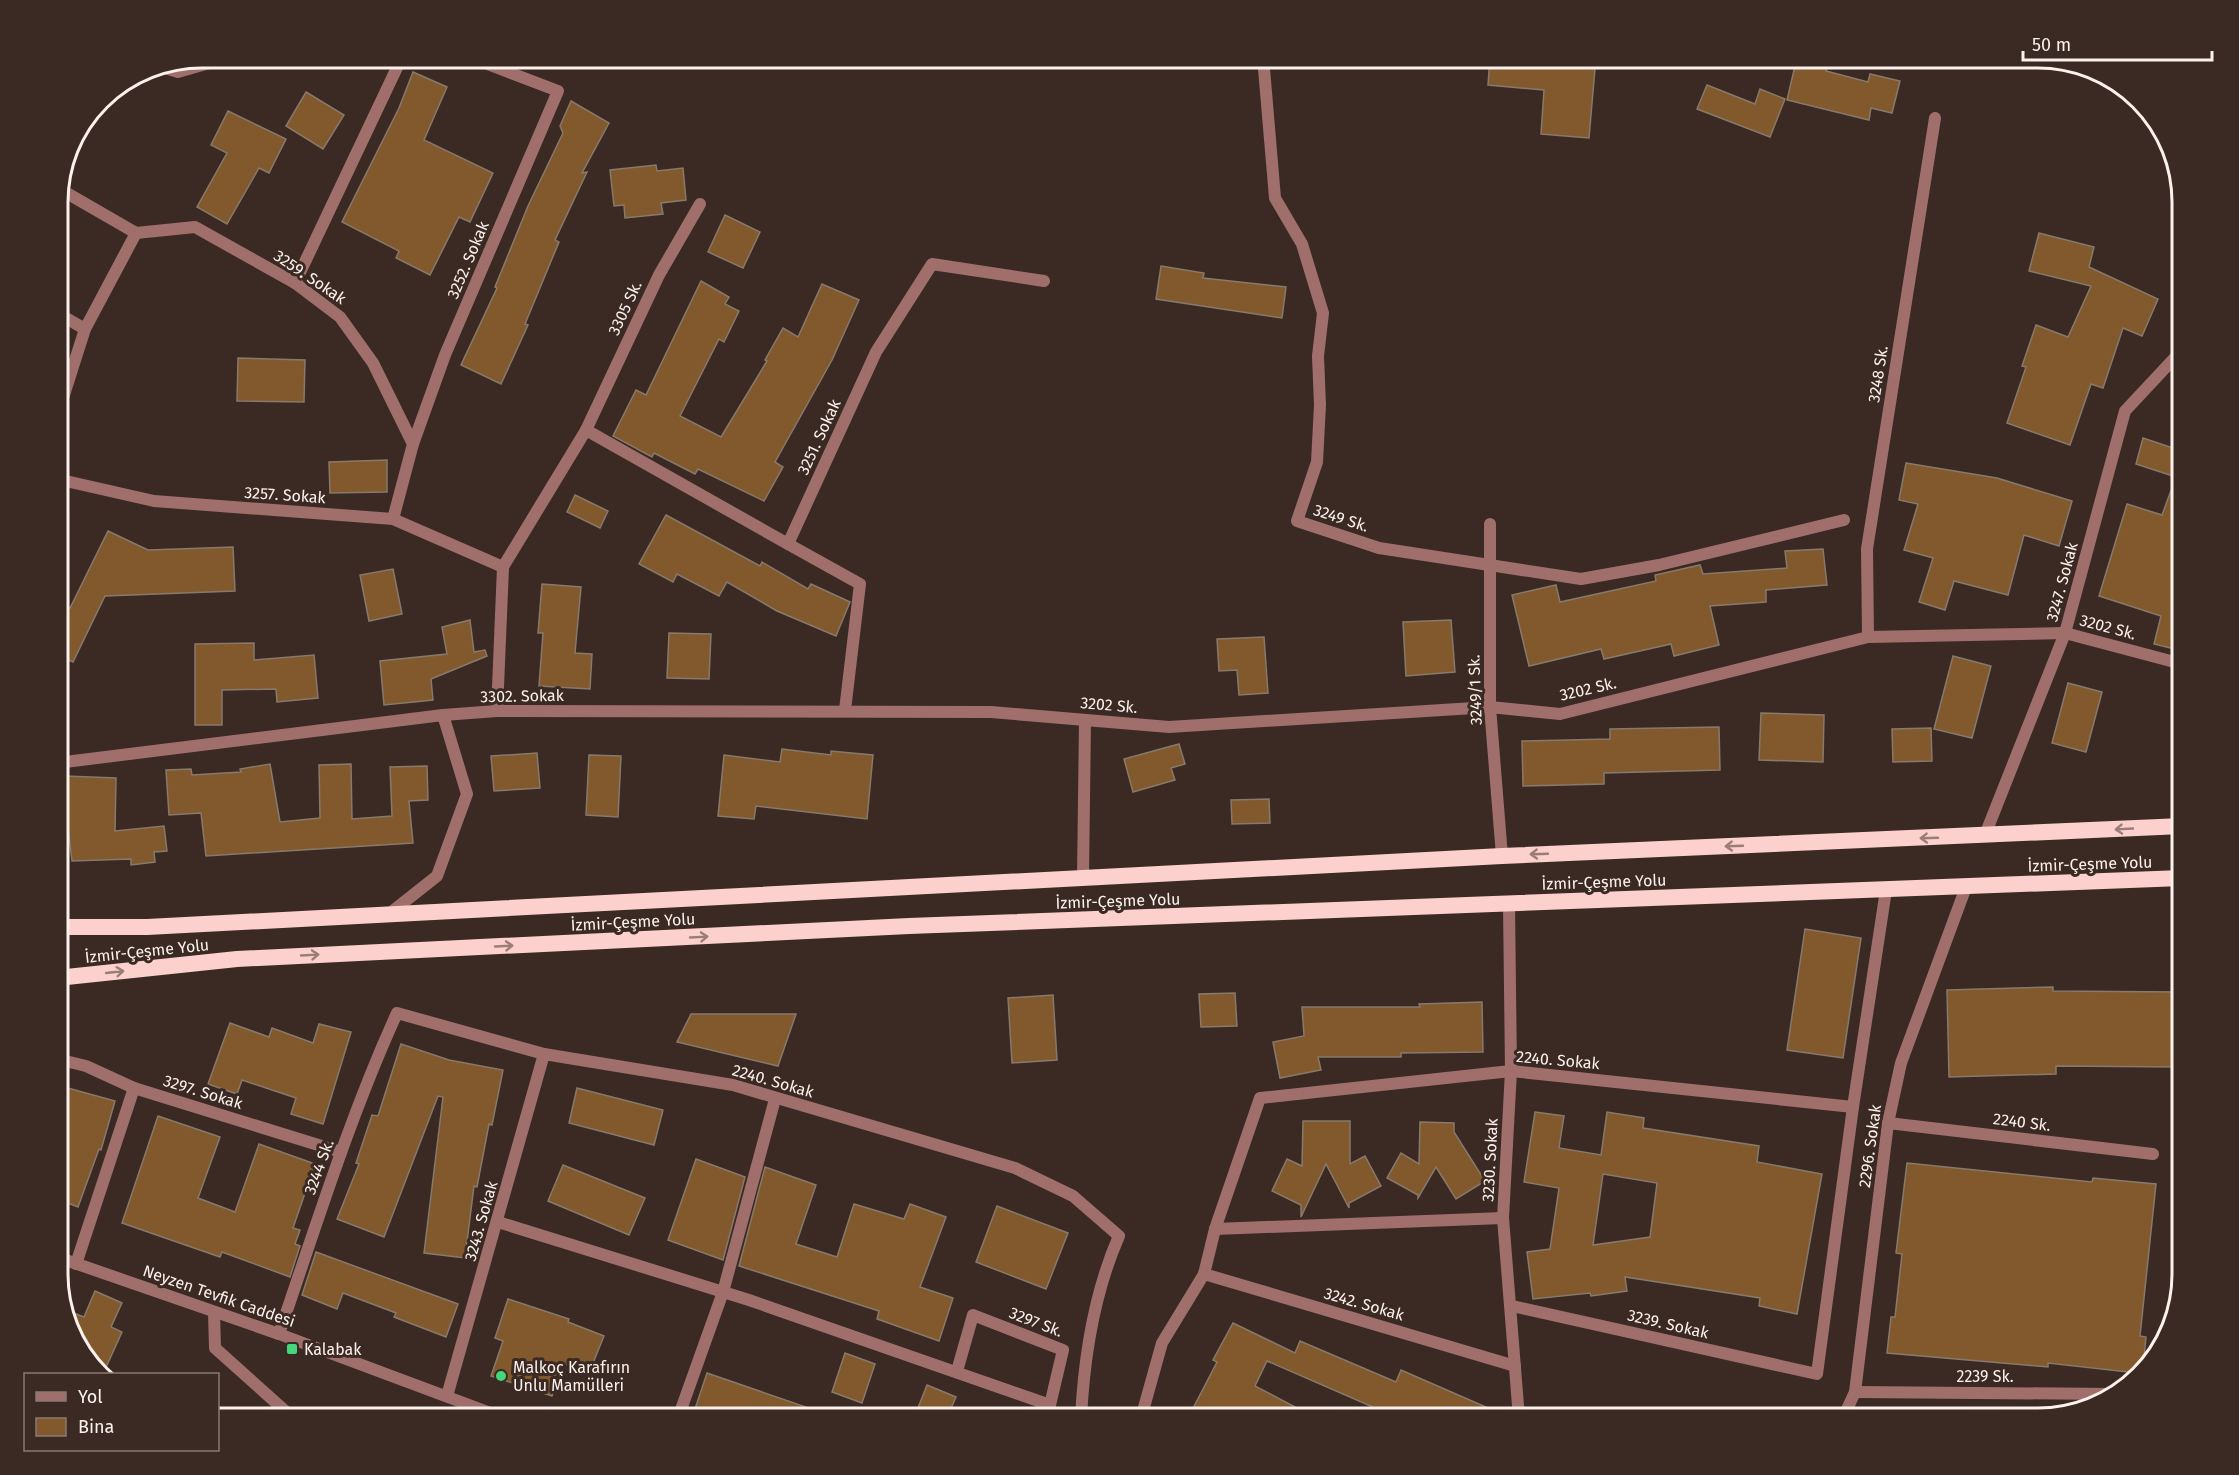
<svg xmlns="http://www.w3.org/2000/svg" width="2239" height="1475" font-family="'Fira Sans',sans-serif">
<rect width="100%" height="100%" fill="#3a2a23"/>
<g fill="#82592d" stroke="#87796b" stroke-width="1.5" fill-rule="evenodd">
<path d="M1490,57H1596L1589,138L1541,134L1544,90L1488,85Z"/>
<path d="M1797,57L1829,61L1826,71L1868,82L1870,74L1900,81L1892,113L1871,108L1869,120L1787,100Z"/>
<path d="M413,72L447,87L424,140L493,173L470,222L459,217L430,275L396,258L399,251L342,222L399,108Z"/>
<path d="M1707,85L1755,104L1760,89L1785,99L1770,137L1697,109Z"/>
<path d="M306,92L344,115L323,149L286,126Z"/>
<path d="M571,101L609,123L582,173L587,172L555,240L559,242L525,324L528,325L501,384L461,365L497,288L495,287L528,206L563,133L560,126Z"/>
<path d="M228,111L286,139L269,173L259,168L227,224L197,207L227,153L211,145Z"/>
<path d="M656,165L657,171L683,168L686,200L661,203L663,214L625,218L624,205L614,206L610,170Z"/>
<path d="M725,215L760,232L743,268L708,252Z"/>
<path d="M2039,233L2094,247L2089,267L2158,299L2142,336L2123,328L2103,388L2091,384L2070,445L2007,423L2026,367L2022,366L2036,325L2068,337L2091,286L2029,271Z"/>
<path d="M1161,266L1204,273L1203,278L1286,287L1282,318L1156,299Z"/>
<path d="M701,281L729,297L725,304L739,311L724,342L719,339L680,416L721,437L767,361L765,360L783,328L798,337L822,284L859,300L832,360L775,462L783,467L764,501L698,469L695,474L654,453L652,457L613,436L636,390L646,395Z"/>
<path d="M238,358L305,360L304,402L237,401Z"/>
<path d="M2143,438L2182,451V623L2175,649L2154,644L2161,616L2099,596L2127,504L2162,515L2176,477L2136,464Z"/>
<path d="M387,460V492L330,493L329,462Z"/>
<path d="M1906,463L1997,478L2072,501L2059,546L2024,535L2008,595L1954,581L1945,610L1919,602L1933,558L1904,550L1918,504L1899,500Z"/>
<path d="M575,495L608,511L600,528L567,512Z"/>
<path d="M666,515L760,566L762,562L808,589L811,584L850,602L836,636L777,611L727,582L719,596L677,574L673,582L639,564Z"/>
<path d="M108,531L148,550L233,547L235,591L105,596L73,662L57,655V603L70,608Z"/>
<path d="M1823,549L1827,585L1766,590V602L1710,606L1719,645L1674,656L1671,644L1604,659L1601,649L1529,666L1512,595L1556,585L1560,602L1656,581L1655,575L1700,565L1703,574L1787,568L1785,551Z"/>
<path d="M393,569L402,614L369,621L360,575Z"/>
<path d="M542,584L581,587L575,653L592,654L590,689L539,686L543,633H538Z"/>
<path d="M470,620L474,652L485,650L487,656L431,679L433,700L384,705L380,661L447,654L442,627Z"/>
<path d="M1451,620L1455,672L1406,676L1403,622Z"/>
<path d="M669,633L711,634L709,679L667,678Z"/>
<path d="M1264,637L1268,693L1239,695L1237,670L1219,671L1217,639Z"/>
<path d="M254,643V660L314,655L318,698L277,702L276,689L222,690V725H195V644Z"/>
<path d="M1953,656L1991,666L1972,738L1934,729Z"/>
<path d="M2068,683L2102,692L2086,752L2052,743Z"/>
<path d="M1761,713L1824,715L1823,762L1759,760Z"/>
<path d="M1719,727L1720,770L1604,773V784L1523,786L1522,741L1610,739V729Z"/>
<path d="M1931,728L1932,761L1893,762L1892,729Z"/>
<path d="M1179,744L1185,764L1171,768L1175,780L1133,792L1124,759Z"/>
<path d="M782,749L831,755V751L873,755L867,819L756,806L754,819L718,816L724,755L780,762Z"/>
<path d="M537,753L540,788L494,791L491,756Z"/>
<path d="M589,755L621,756L618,817L586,815Z"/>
<path d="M270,764L280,822L320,818L319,765L351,764L352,819L392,816L390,767L427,766L428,800L409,801L413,843L206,856L201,813L169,815L166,770L191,769L192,775L241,772L240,769Z"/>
<path d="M65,776L116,778L115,831L164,826L167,851L154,852L155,862L131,865V859L72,861L66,811L62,810Z"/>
<path d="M1269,799L1270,823L1232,824L1231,800Z"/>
<path d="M1805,929L1861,938L1843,1058L1787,1050Z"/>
<path d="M2053,987V991L2181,992V1067L2056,1066V1074L1949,1077L1947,990Z"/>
<path d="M1235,993L1237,1026L1201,1027L1199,994Z"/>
<path d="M1053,995L1057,1060L1012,1063L1008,998Z"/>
<path d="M1482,1002L1483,1052L1401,1053V1057H1318L1321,1070L1280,1078L1273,1042L1304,1036L1302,1007H1420L1419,1004Z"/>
<path d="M691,1014H796L778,1066L677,1042Z"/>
<path d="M230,1023L269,1037L272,1028L313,1043L319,1024L351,1032L323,1124L291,1114L296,1098L242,1080L237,1094L208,1084Z"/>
<path d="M401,1044L449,1060L503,1070L492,1125L489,1124L477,1187L474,1186L465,1258L424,1253L443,1097L438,1096L384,1237L337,1219L359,1164L356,1163L372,1115L378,1116Z"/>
<path d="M57,1085L115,1101L101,1150L99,1149L78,1207L57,1199Z"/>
<path d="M577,1088L663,1110L654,1145L569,1123Z"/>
<path d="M1535,1112L1564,1116L1559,1148L1601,1155L1607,1112L1644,1118L1643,1128L1759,1146L1757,1162L1822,1174L1797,1314L1759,1306L1760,1298L1625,1277L1627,1291L1591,1296L1590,1293L1533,1299L1527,1252L1550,1249L1559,1188L1524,1182ZM1603,1174L1657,1183L1650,1237L1593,1245Z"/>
<path d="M158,1116L220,1137L198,1198L235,1212L259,1144L315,1164L293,1228L300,1230L295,1244L300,1246L290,1277L222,1252L220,1257L122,1223Z"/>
<path d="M1303,1121H1350V1164L1365,1156L1381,1186L1349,1203V1208L1326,1164L1301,1217V1205L1272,1191L1287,1159L1302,1166Z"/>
<path d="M1420,1122L1454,1123V1132L1485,1181L1456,1199L1436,1167L1418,1198V1195L1387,1178L1401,1153L1419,1164Z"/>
<path d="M696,1159L745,1177L723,1260L668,1240Z"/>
<path d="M1907,1163L2092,1182L2093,1178L2156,1184L2140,1336L2146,1337L2143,1367L2137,1373L2048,1363V1367L1887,1353L1891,1317H1895L1902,1254L1896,1253Z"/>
<path d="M563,1165L645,1198L629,1235L548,1201Z"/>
<path d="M765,1167L816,1185L796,1244L837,1257L854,1204L904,1219L910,1204L946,1217L920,1287L953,1298L939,1341L877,1319L879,1311L739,1266Z"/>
<path d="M997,1206L1068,1233L1046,1289L976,1262Z"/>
<path d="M316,1252L458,1304L446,1337L394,1317L396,1313L343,1293L337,1309L302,1295Z"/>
<path d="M95,1291L122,1303L111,1327L122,1332L103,1374L77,1346L66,1310L84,1317Z"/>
<path d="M508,1299L569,1319L568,1322L604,1336L589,1373L563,1363L552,1396L491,1376L503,1341L495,1338Z"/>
<path d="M1233,1323L1295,1353L1300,1341L1396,1382L1401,1370L1511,1418H1398L1267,1361L1255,1386L1316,1418H1188L1217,1362L1213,1360Z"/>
<path d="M845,1353L875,1364L862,1403L832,1392Z"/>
<path d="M707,1373L826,1414L825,1418H692Z"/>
<path d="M927,1385L956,1397L947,1418H914Z"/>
</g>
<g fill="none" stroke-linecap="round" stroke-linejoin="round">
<g stroke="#a06f6b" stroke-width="12">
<path d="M1263,57L1275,198L1302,244L1323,313L1318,356L1320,405L1317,462L1297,521L1379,548L1581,579L1659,565L1844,520"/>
<path d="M158,66L178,72L230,57"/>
<path d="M58,188L136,233L195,227L295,283L340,317L373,363L413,444L393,519"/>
<path d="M295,283L402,57"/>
<path d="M57,313L85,329"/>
<path d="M57,417L85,329L136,233"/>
<path d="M586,430L788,544"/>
<path d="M413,444L445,355L558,91L469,57"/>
<path d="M57,479L154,501L393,519L503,567"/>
<path d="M1490,524V707L1502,856"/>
<path d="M1868,637L1867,549L1935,118"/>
<path d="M845,710L860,584L788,544L876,352L932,264L1044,281"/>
<path d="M497,711L503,567L586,430L659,275L700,204"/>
<path d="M57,763L443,715L497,711L991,712L1169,727L1490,707L1560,714L1868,637L2065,633L2182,664"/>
<path d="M1083,878L1085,720"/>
<path d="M1509,904L1511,1071L1503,1218L1519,1418"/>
<path d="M389,914L437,876L467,794L443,715"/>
<path d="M57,1059L86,1066L134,1088L341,1152"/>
<path d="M1888,1123L2153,1154"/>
<path d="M498,1222L749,1300L1050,1405L1063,1350L973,1315L957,1371"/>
<path d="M1215,1229L1503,1218"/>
<path d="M76,1264L134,1088"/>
<path d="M1204,1274L1515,1366"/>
<path d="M1512,1306L1817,1374L1853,1107L1886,890"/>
<path d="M214,1312L215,1348L293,1418"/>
<path d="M279,1334C316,1226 350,1116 397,1013L544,1054L733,1085L1015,1168L1073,1196L1119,1236C1094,1293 1084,1357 1081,1418"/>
<path d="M1855,1392L2115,1394"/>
<path d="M447,1396L544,1054"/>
<path d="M678,1418L723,1292L775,1099"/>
<path d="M1141,1418L1162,1343L1204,1274L1215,1229L1260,1098L1511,1071L1853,1107"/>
<path d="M1843,1418L1855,1392L1888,1123L1901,1063L1966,887"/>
</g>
<g stroke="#a06f6b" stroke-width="12">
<path d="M1985,835L2065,633L2125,411L2182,350"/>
<path d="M57,1257L279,1334L504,1418"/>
</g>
<g stroke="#fcd0cc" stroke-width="16">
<path d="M57,927H147L1502,856L2182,826"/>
<path d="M57,978L237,959L909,926L2182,878"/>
</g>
</g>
<defs><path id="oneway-shaft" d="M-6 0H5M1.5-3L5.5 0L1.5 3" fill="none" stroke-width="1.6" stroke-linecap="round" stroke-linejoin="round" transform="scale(1.5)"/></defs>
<g stroke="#9b7d78">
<use href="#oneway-shaft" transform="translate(2124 829) rotate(177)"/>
<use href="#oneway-shaft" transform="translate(1929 838) rotate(178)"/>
<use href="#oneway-shaft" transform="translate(1734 846) rotate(178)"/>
<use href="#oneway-shaft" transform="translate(1539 854) rotate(178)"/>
<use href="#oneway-shaft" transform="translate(699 937) rotate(-3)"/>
<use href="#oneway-shaft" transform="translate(504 946) rotate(-3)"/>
<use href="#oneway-shaft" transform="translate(310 955) rotate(-3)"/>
<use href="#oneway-shaft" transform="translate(115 972) rotate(-6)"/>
</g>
<g fill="#42d77b" stroke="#3a2a23" stroke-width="2">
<rect x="286" y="1343" width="12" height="12" rx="3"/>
<circle cx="501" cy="1376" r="6"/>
</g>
<g text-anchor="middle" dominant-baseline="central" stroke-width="6" stroke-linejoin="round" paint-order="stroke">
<g font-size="16" fill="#fcf1ec" stroke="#3a2a23">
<text transform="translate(468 260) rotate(-67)">3252. Sokak</text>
<text transform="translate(310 277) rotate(34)">3259. Sokak</text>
<text transform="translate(625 308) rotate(-65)">3305 Sk.</text>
<text transform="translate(1878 374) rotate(-81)">3248 Sk.</text>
<text transform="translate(819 437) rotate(-65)">3251. Sokak</text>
<text transform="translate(285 495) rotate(4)">3257. Sokak</text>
<text transform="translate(1341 518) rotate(18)">3249 Sk.</text>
<text transform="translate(2062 582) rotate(-75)">3247. Sokak</text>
<text transform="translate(2108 627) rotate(15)">3202 Sk.</text>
<text transform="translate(1588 689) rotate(-13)">3202 Sk.</text>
<text transform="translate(1475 690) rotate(-92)">3249/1 Sk.</text>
<text transform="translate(522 696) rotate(-1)">3302. Sokak</text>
<text transform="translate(1109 705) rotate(5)">3202 Sk.</text>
<text transform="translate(2090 864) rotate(-2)">İzmir-Çeşme Yolu</text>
<text transform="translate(1604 882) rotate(-2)">İzmir-Çeşme Yolu</text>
<text transform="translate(1118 901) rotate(-2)">İzmir-Çeşme Yolu</text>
<text transform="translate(633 922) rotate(-3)">İzmir-Çeşme Yolu</text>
<text transform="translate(147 951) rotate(-6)">İzmir-Çeşme Yolu</text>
<text transform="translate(1558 1060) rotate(5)">2240. Sokak</text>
<text transform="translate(773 1081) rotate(16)">2240. Sokak</text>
<text transform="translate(203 1092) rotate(17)">3297. Sokak</text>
<text transform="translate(2022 1122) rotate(7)">2240 Sk.</text>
<text transform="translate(1870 1146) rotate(-82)">2296. Sokak</text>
<text transform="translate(1490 1160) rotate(-87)">3230. Sokak</text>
<text transform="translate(319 1167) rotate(-70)">3244 Sk.</text>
<text transform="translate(481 1221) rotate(-74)">3243. Sokak</text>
<text transform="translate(219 1296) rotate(19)">Neyzen Tevfik Caddesi</text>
<text transform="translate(1364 1304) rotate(16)">3242. Sokak</text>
<text transform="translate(1036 1322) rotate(21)">3297 Sk.</text>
<text transform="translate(1668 1324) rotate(13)">3239. Sokak</text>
<text x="1985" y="1376">2239 Sk.</text>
</g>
<g font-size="16" fill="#fcf1ec" stroke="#3a2a23" text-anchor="start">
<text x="304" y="1349">Kalabak</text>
<text x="513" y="1367">Malkoç Karafırın<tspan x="513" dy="18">Unlu Mamülleri</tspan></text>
</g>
</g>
<path d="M0 0H2239V1475H0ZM202 68H2038A134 134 0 0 1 2172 202V1274A134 134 0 0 1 2038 1408H202A134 134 0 0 1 68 1274V202A134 134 0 0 1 202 68Z" fill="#3a2a23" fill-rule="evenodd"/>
<path fill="none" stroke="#fcf1ec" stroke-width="3" d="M202 68H2038A134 134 0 0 1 2172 202V1274A134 134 0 0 1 2038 1408H202A134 134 0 0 1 68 1274V202A134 134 0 0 1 202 68Z"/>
<rect x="24" y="1373" width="195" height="78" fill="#3a2a23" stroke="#887a73" stroke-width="1.5"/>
<rect x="36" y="1392" width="30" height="9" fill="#a06f6b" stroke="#887a73" stroke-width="1.5"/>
<text x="78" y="1403" font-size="18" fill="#fcf1ec">Yol</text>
<rect x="36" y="1418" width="30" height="18" fill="#82592d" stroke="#887a73" stroke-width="1.5"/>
<text x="78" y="1433" font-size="18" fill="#fcf1ec">Bina</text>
<path d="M2023 51v9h189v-9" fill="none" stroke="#fcf1ec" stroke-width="3"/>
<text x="2032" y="51" font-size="18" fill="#fcf1ec" stroke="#3a2a23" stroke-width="4.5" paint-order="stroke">50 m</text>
</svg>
